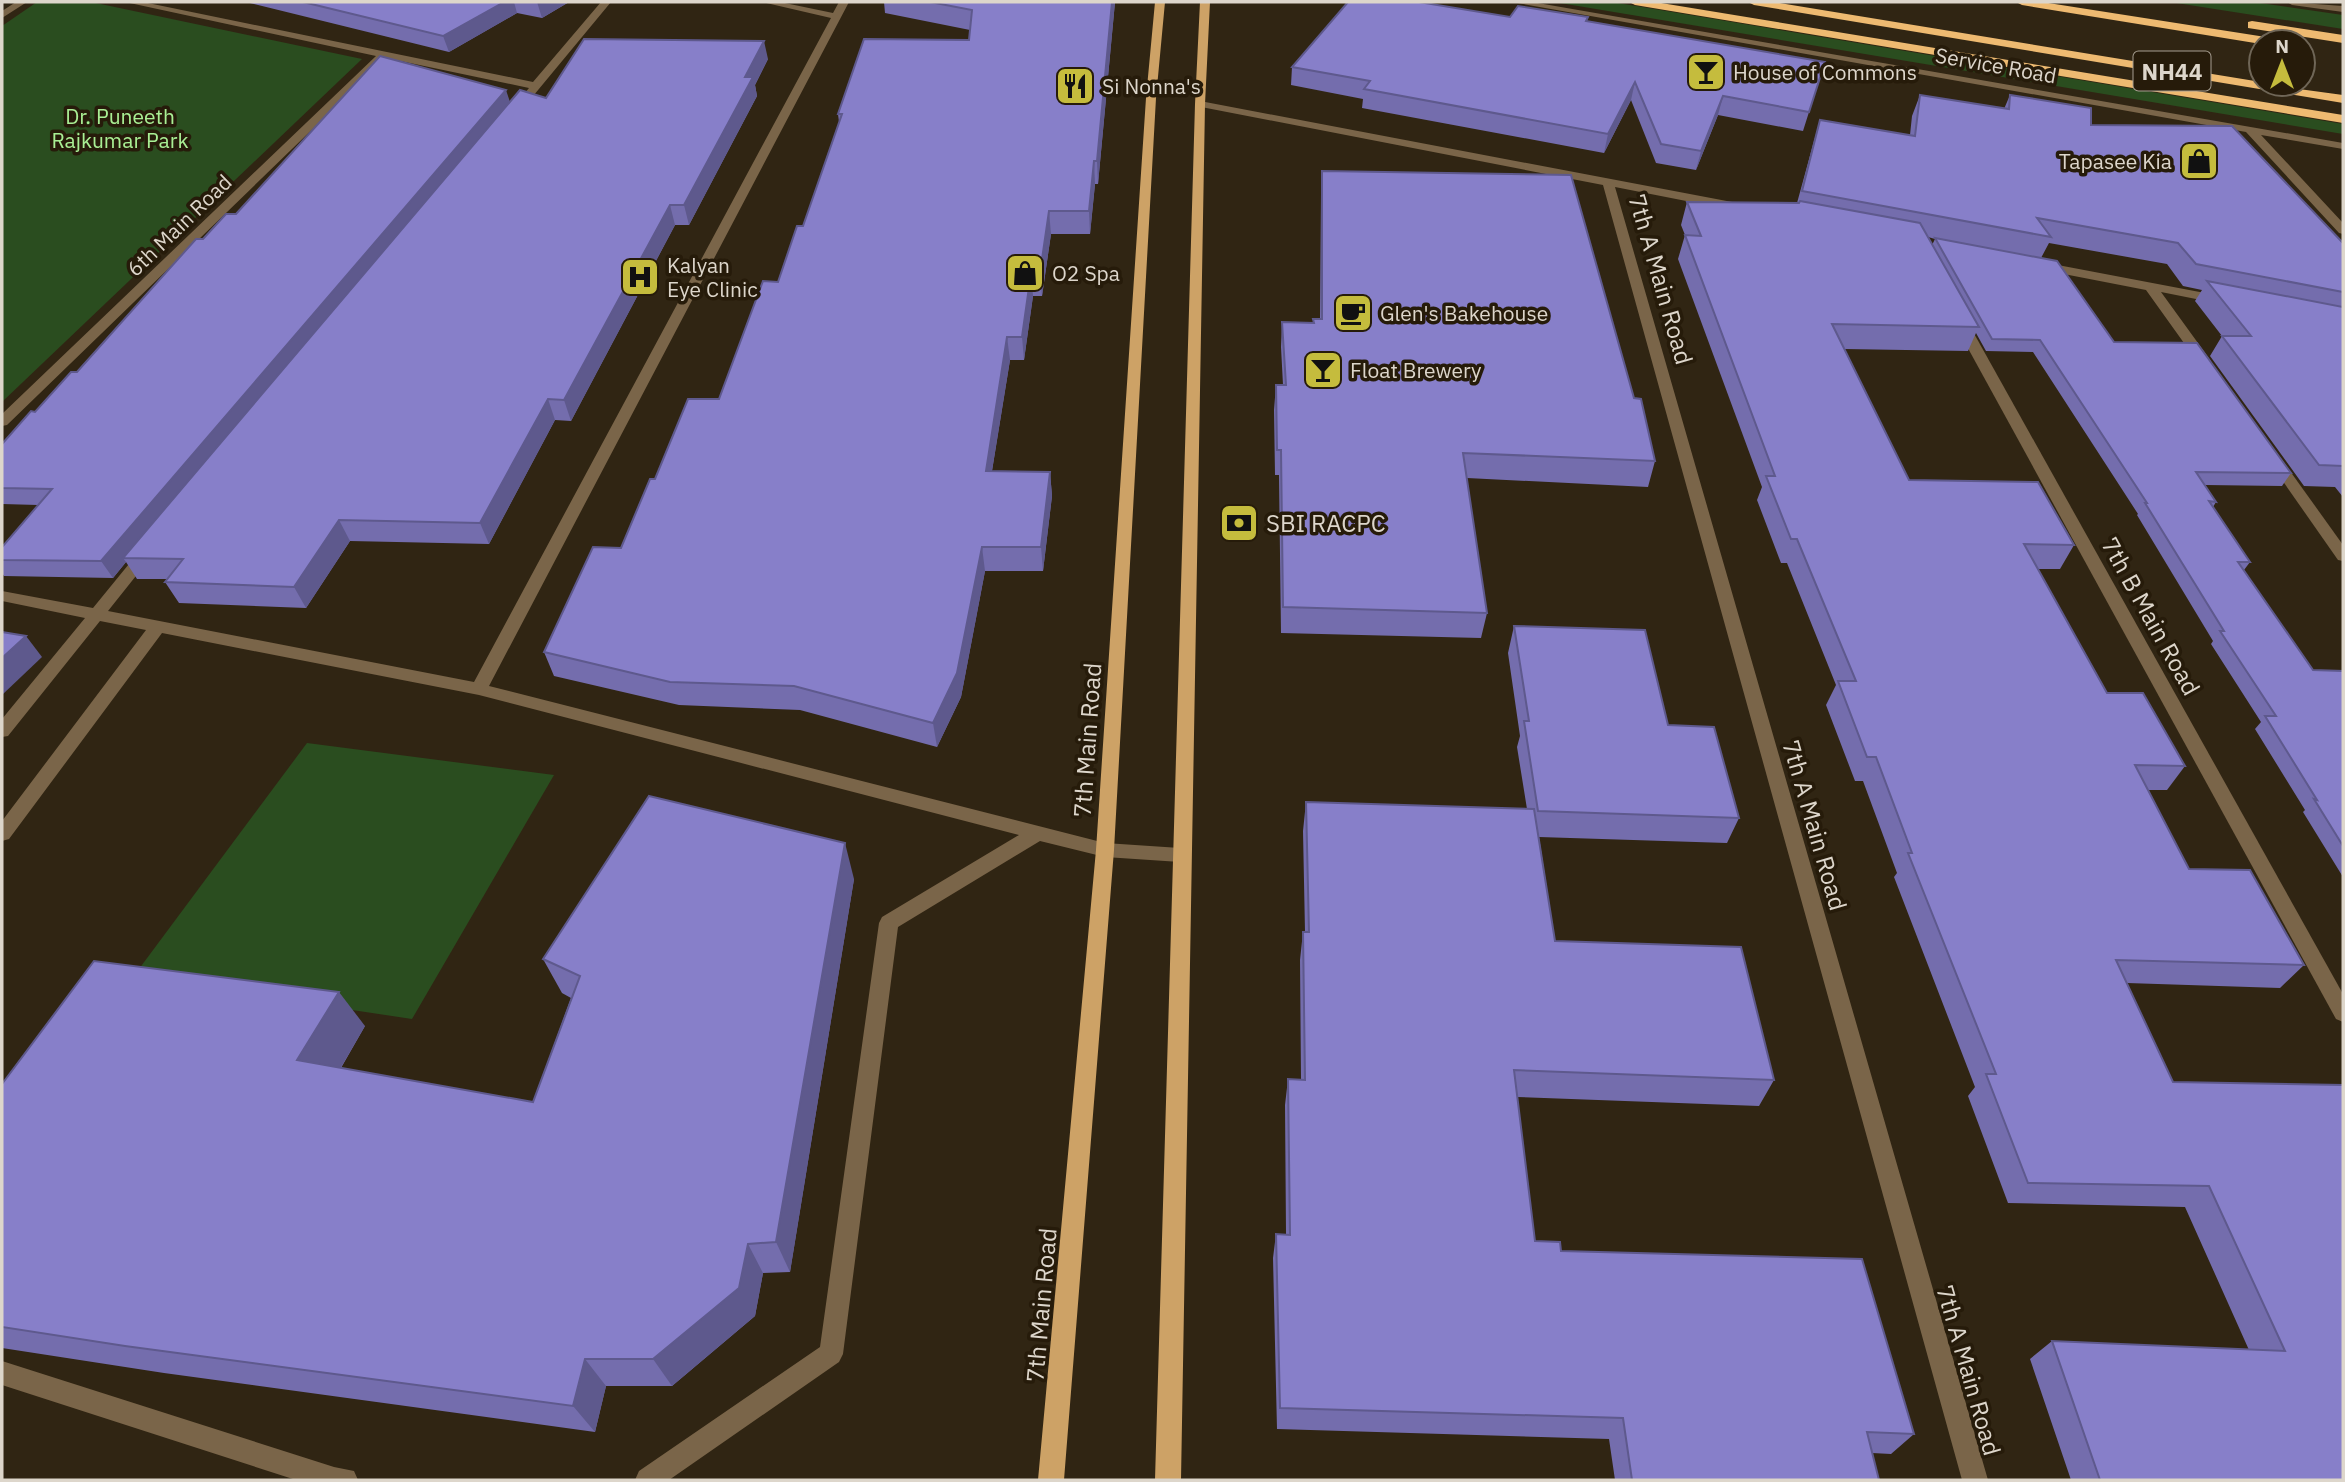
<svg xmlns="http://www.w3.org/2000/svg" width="2345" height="1482" font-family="'IBM Plex Sans',sans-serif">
<rect width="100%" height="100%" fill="#302513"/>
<g fill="#2a4d1f">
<path d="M37,2H91L362,59L2,402V26Z"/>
<path d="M1554,2H1612L2343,124V134Z"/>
<path d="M2170,2H2253L2343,15V29Z"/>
<path d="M307,743L554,775L412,1019L133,977Z"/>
</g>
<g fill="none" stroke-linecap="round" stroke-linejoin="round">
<g fill="#7a6549" fill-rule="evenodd">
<path d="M16,2H27L2,18V11Z"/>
<path d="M125,2H143L533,82L601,2H611L519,113L510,111L529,88L386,58L7,425L2,426V414L376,56Z"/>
<path d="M762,2H780L833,13L839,2H849L489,686L1105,843L1180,848L1187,850L1189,855L1187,860L1180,862L1105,857L1040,841L898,927L843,1354L839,1362L669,1480H635L639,1471L820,1347L879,923L882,917L1019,835L479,695L162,633L9,839L2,841V821L146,630L100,621L8,736L2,737V719L85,618L2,601V591L93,608L142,548L147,547L155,552L108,611L474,682L831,18Z"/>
<path d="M1512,2H1532L2343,143V149L2261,135L2343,223V234L2339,233L2246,132Z"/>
<path d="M2287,2L2343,6V12L2292,5Z"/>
<path d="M1200,101L1732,202L1738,206L1732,210L1615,187L1988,1480H1962L1603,185L1196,106V102Z"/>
<path d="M2042,262L2226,297V303L2221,304L2161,292L2211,361L2204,365L2199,364L2146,290L2038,269V263Z"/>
<path d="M1960,317L1967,321L2343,994V1022L2336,1019L1953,321Z"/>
<path d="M2275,456L2280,457L2343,545V561L2338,560L2268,460Z"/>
<path d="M2,1361L334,1467L354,1471L358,1480H296L2,1385Z"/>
</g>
<g fill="#cda266" fill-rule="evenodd">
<path d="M1155,2H1165L1156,98L1114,850L1064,1480H1038L1096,850L1146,98Z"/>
<path d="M1200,2H1210L1205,104L1181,1480H1155L1195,104Z"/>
</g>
<g fill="#eeba71" fill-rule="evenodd">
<path d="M1629,2H1655L2343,115V123L1635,5Z"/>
<path d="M1748,2H1774L2261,82V84L2343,95V103L1754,5Z"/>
<path d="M2016,2H2042L2272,38L2278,42L2261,44L2022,5Z"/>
<path d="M2252,21L2343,35V43L2248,28V22Z"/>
</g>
</g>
<g fill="#746dad" fill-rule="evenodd">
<path d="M246,2H569L542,18L517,13L449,52Z"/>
<path d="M884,2H1115L1098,184H1095L1090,234H1051L1042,296H1033L1024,360H1010L992,471L1050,472L1052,496L1043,571H985L961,697L937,747L800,710L679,705L554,676L544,652L621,548L655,479L719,399L778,282L803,226L839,122L838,114L969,40L970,30L885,13Z"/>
<path d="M1510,17L1587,21L1809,112L1803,131L1718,115L1696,170L1656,163L1631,100L1604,153L1362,108L1363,99L1291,85L1292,67Z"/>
<path d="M768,59L755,85L757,96L689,225H675L571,421L555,420L489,544L350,541L306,608L179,603L165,582L167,579H137L126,562L113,578L4,576L2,573V547L38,505L2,504V444L77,372L203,239L236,214L510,102L546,98Z"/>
<path d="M1920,95L2004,109L2010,95L2091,125L2343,243V497L2335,487L2304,486L2210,356L2222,336L2195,301L2202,290L2183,286L2167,264L2049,243L2041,258L2114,342L2291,473L2282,486L2205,485L2216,502L2213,507L2250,562L2244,570L2313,670L2343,671V877L2303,812L2305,810L2255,729L2261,722L2211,644L2213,641L2137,515L2138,514L2033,352L1986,351L1976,333L1968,351L1844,349L1909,480L2074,545L2060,569H2038L2107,693L2185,766L2167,790H2148L2189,869L2304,965L2280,988L2127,983L2343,1480H2071L2030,1359L2052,1341L2249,1350L2185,1207L2008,1203L1968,1096L1975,1087L1894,877L1897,873L1863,781H1855L1826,705L1836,685L1787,563H1781L1757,500L1762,487L1678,259L1685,235L1681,225L1687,202L1797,203L1814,141L1820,120L1910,135L1912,116ZM1928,237L1935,239L1932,245Z"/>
<path d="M1322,171L1634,398L1655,461L1648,487L1467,478L1487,613L1481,638L1281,633L1279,475H1275L1274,410L1276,385H1283L1281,347L1282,322H1313V319H1320L1321,194Z"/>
<path d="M1514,626L1668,725L1739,818L1727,843L1539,837L1555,941L1774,1080L1759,1106L1517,1097L1535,1241L1561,1251L1914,1434L1891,1454L1872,1453L1879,1480H1615L1609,1439L1277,1429L1273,1258L1276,1234H1286L1285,1105L1288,1079H1301L1300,960L1303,932H1305L1303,831L1306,802L1527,809L1517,747L1520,736L1508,653Z"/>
<path d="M854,879L790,1272L763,1273L755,1316L672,1386H606L595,1432L164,1373L2,1348V1084L365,1026L341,1068L533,1102L571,998L562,993L543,959Z"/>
</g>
<g fill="#5e598d">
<path d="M504,2H514L517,13L449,52L443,36Z"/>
<path d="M537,2H569L542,18Z"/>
<path d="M1112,2H1115L1098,184L1097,161Z"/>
<path d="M764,41L768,59L755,85L757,96L689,225L684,205L745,77Z"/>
<path d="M1635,82L1631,100L1604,153L1608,134Z"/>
<path d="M506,90L511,105L123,558L126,562L113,578L101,561Z"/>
<path d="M1723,96L1718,115L1696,170L1701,151Z"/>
<path d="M1094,161L1095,184L1090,234L1089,211Z"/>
<path d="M670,205L675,225L571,421L564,400Z"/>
<path d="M1049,211L1051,234L1042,296L1040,273Z"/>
<path d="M1031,273L1033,296L1024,360L1022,337Z"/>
<path d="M1007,337L1010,360L988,495L986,471Z"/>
<path d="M548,399L555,420L489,544L480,523Z"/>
<path d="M1050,472L1052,496L1043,571L1041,547Z"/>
<path d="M339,520L350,541L306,608L294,587Z"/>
<path d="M982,547L985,571L961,697L937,747L933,723Z"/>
<path d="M26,636L42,657L2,695V658Z"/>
<path d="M845,843L854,879L790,1272L776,1242Z"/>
<path d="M339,992L365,1026L326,1093L297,1060Z"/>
<path d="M748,1244L763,1273L755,1316L672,1386L653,1359Z"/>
<path d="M585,1359L606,1386L595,1432L573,1406Z"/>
</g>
<g fill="#877fc9" stroke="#5e598d" stroke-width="2">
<path d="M303,2H504L443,36Z"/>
<path d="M930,2H1112L1097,161H1094L1089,211H1049L1040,273H1031L1022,337H1007L986,471L1050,472L1041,547H982L957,673L933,723L794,686L670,682L544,652L593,547L621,548L650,479H655L688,399H719L763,281L778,282L797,226H803L842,114H838L864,39L969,40L972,10Z"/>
<path d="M1348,2H1419L1510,17L1518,6L1588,17L1586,21L1825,62L1809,112L1723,96L1701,151L1661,144L1635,82L1608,134L1364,89L1370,81L1292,67Z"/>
<path d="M584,39L764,41L745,77H753L684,205H670L564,400L548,399L480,523L339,520L294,587L165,582L183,559L123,558L520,90L546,98Z"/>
<path d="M380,56L506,90L101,561L2,560V547L52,489L2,488V444L31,411L35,412L71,372H77L196,239H203L226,214H236Z"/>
<path d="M1920,95L2009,109L2010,95L2091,108V125L2232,126L2343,243V292L2196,264L2178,243L2037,218L2051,237L1802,191L1820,120L1915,136Z"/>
<path d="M1322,171L1571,175L1634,398L1641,399L1655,461L1463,453L1487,613L1283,607L1281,450H1277L1276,385H1286L1282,322L1314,323L1313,319H1322Z"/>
<path d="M1800,201L1920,223L1979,327L1832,324L1909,480L2038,482L2074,545L2024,544L2107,693H2143L2185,766L2135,765L2189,869L2250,870L2304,965L2116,960L2173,1082L2343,1085V1480H2100L2052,1341L2285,1351L2209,1186L2028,1183L1986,1074H1996L1908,853H1912L1876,757H1867L1838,681H1856L1797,539H1791L1766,476H1775L1685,235L1701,236L1687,202L1799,203Z"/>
<path d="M1935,238L2057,261L2114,342L2197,343L2291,473L2196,472L2216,502L2209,501L2250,562H2238L2313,670L2343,671V846L2314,799L2317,800L2265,716H2276L2220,631H2224L2145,503H2147L2040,340L1992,339Z"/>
<path d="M2207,281L2343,307V466L2319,465L2222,336H2251Z"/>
<path d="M1514,626L1645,630L1668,725L1714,727L1739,818L1538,811L1524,721H1529Z"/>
<path d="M2,632L26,636L2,658Z"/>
<path d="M649,796L845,843L776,1242L748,1244L739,1288L653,1359H585L573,1406L125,1346L2,1327V1084L94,961L339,992L297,1060L533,1102L580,976L543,959Z"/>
<path d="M1306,802L1534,809L1555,941L1741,947L1774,1080L1514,1070L1535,1241L1560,1242L1561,1251L1862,1259L1914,1434L1867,1432L1879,1480H1632L1623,1418L1280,1408L1276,1234L1290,1235L1288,1079L1305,1080L1303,932H1309Z"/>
</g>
<defs>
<symbol id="bar-square" viewBox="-11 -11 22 22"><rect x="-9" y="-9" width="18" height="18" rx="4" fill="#c5bc3d" stroke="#261b0a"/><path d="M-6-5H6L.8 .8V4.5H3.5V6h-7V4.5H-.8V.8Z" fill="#111"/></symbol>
<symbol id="restaurant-square" viewBox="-11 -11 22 22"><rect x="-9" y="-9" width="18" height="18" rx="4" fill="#c5bc3d" stroke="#261b0a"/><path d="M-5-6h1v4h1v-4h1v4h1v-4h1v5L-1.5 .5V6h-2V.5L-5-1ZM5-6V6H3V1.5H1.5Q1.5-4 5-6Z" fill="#111"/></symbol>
<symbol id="shop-square" viewBox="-11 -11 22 22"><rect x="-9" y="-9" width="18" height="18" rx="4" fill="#c5bc3d" stroke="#261b0a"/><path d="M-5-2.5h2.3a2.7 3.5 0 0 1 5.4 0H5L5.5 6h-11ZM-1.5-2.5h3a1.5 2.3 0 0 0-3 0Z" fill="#111"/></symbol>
<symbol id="hospital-square" viewBox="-11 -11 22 22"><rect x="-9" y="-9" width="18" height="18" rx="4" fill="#c5bc3d" stroke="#261b0a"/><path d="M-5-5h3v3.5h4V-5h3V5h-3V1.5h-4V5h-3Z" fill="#111"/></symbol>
<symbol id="cafe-square" viewBox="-11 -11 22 22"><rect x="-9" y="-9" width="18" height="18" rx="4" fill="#c5bc3d" stroke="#261b0a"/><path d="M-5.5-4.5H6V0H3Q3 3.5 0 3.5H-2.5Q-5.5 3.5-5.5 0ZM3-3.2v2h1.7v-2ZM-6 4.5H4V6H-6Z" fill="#111"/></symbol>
<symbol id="bank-square" viewBox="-11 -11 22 22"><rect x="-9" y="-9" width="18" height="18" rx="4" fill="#c5bc3d" stroke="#261b0a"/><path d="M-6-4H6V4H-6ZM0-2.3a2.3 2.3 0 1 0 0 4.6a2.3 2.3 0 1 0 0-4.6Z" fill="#111"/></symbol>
</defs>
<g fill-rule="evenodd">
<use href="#bar-square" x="1684" y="50" width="44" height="44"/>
<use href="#restaurant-square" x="1053" y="64" width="44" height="44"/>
<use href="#shop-square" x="2177" y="139" width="44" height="44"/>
<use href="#shop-square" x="1003" y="251" width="44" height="44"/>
<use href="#hospital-square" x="618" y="255" width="44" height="44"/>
<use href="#cafe-square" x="1331" y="291" width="44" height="44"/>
<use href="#bar-square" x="1301" y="348" width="44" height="44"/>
<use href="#bank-square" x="1217" y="501" width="44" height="44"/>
</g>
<g text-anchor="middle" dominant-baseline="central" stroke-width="7" stroke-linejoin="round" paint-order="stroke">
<g font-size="21" fill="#ddd6cb" stroke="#261b0a">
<text transform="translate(1996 65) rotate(10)">Service Road</text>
<text transform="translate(179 225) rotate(-44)">6th Main Road</text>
</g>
<g font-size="21" fill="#ddd6cb" stroke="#261b0a" text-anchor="start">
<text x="1733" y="72">House of Commons</text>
<text x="1102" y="86">Si Nonna's</text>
<text x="2172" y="161" text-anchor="end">Tapasee Kia</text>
<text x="667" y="265">Kalyan<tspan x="667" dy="24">Eye Clinic</tspan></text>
<text x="1052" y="273">O2 Spa</text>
<text x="1380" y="313">Glen's Bakehouse</text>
<text x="1350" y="370">Float Brewery</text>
</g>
<g font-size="21" fill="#a9ef94" stroke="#261b0a">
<text x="120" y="116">Dr. Puneeth<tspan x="120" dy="24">Rajkumar Park</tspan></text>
</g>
<rect fill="#261b0a" stroke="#a69e91" stroke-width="2" x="2133.5" y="51.5" width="77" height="39" rx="5"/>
<g font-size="23" font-weight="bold" fill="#ddd6cb">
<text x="2172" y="71">NH44</text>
</g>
<g font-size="24" fill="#ddd6cb" stroke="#261b0a">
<text transform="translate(1661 279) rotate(74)">7th A Main Road</text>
<text transform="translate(2151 616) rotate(61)">7th B Main Road</text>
<text transform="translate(1087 740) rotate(-86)">7th Main Road</text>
<text transform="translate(1815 825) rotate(74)">7th A Main Road</text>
<text transform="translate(1041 1305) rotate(-85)">7th Main Road</text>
<text transform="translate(1969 1370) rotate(74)">7th A Main Road</text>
</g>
<g font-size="24" fill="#ddd6cb" stroke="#261b0a" text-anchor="start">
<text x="1266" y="523">SBI RACPC</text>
</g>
</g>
<rect width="2345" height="1482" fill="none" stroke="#ddd6cb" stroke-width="7"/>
<g transform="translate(2282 63)"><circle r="33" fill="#261b0a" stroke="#6f6657" stroke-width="2"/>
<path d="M0-5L12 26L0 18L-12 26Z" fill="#c5bc3d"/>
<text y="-10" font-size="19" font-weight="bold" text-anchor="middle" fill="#ddd6cb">N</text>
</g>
</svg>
